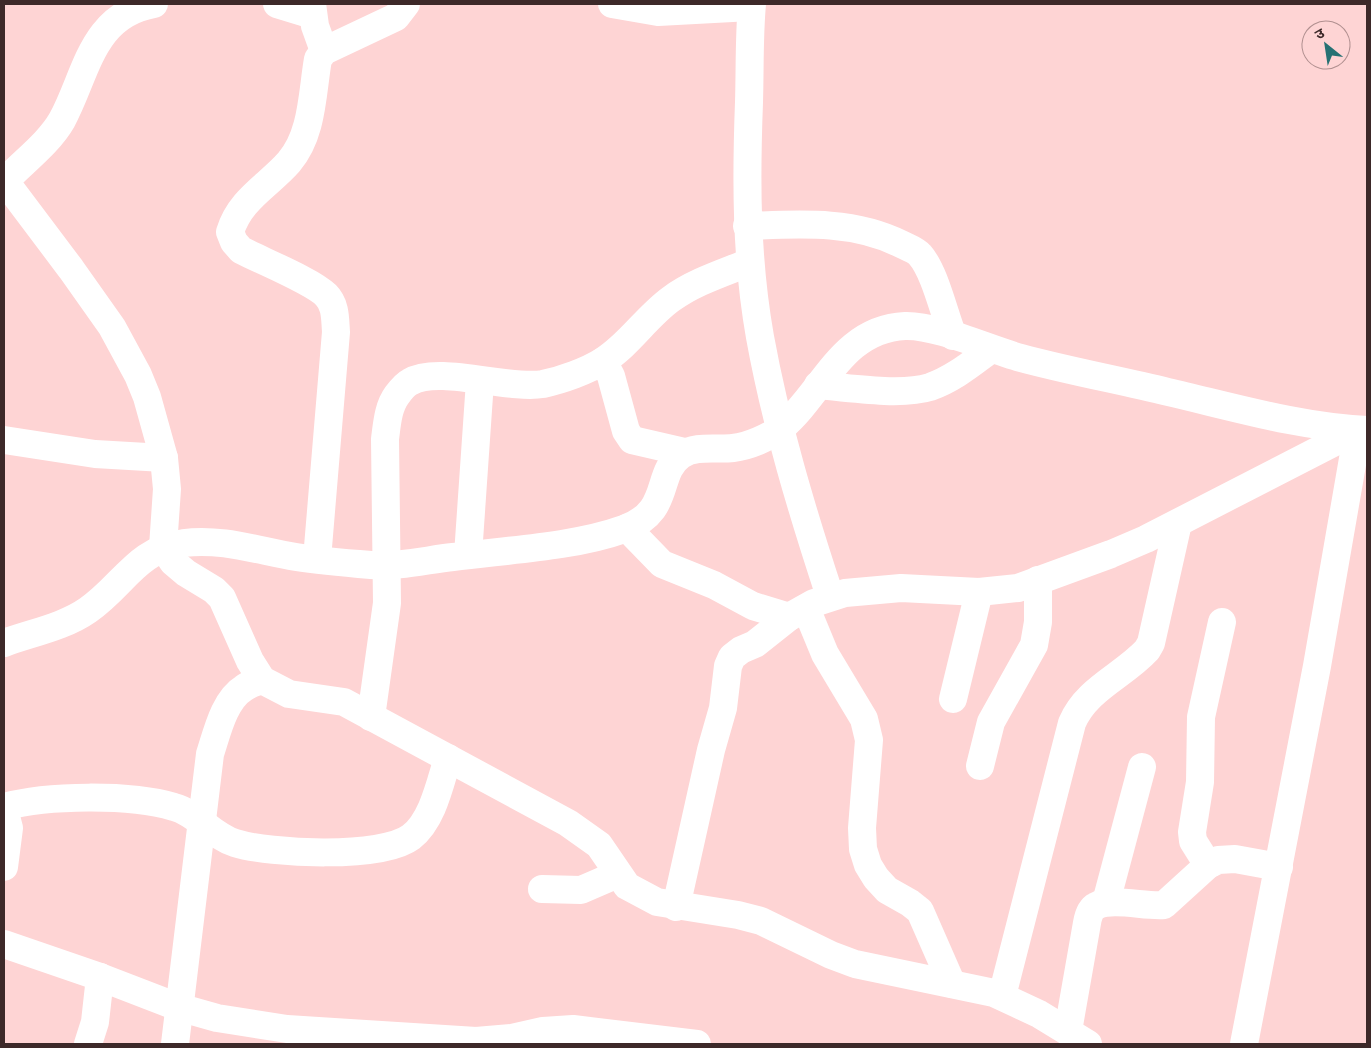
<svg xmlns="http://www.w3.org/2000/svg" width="1371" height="1048" font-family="Arial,'Noto Sans Devanagari',sans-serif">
<rect width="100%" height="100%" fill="#fed4d4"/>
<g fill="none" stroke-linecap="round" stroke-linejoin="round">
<g stroke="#fff" stroke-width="28">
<path d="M277,4L313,15"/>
<path d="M312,4L315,26L324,51"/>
<path d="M612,4L658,12L751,7"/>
<path d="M752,4C749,36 750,70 749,102C746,181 746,258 760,337C776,425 802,511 830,596"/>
<path d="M4,180L71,269L112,327L138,375L147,397L164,458L167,489L163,547L173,562L186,573L214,590L222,598L250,661L262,680L289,694L344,702L568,823L599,845L627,886L657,902L738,915L761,921L831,955L855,964L994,993L1039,1014L1088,1044"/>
<path d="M5,181C23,162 49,143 62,120C87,74 91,15 154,4"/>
<path d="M747,226C799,224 853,220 901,244C907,247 916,250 920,255C935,272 944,314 953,336"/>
<path d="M603,361L611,376L626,431L632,440L684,452"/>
<path d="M818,385C849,388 902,396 930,387C953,379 971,364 990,350"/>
<path d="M4,440L95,454L164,458"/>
<path d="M627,528L662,564L714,585L753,606L789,617L814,603L845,593L901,588L979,592L1018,588L1111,554L1146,539L1358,430"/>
<path d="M468,555L480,381"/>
<path d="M317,559L336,332C335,319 336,305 326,295C312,281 262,261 241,250L234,242L230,232C240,199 268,186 289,162C313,134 312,93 318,59L324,51L396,17L406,4"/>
<path d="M806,608L825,654L864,719L869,740L862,828L863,849L868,865L876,878L887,890L910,903L920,911L952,984"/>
<path d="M4,643C31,633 64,627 88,610C124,585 136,550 184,543C222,538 259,551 296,557C321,561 346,563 371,565C398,567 426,560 453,557C507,550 574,547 624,529C673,511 654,474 681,455C696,445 716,450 733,448C749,446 768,438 781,428C823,393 841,329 905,326C937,325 988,349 1021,358C1069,371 1119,380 1168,392C1233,407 1300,427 1367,430"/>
<path d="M953,699L979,592"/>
<path d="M371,717L387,603L385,439C387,424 388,407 397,395C400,391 406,384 410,382C438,365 508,390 543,384C562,380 587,371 603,361C629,345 646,317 671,299C694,282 723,273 750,262"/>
<path d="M980,766L991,722L1034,645L1038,622V580"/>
<path d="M4,807C47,795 130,794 174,807C197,813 212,836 235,843C270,854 382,859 411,837C433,820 440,783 448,758"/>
<path d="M4,809L9,828L4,867"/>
<path d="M1208,865L1193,841L1192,832L1200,782L1201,717L1222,622"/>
<path d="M542,889L581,890L618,874"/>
<path d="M1106,902L1142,767"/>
<path d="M676,907L711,750L723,708L728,666L732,657L741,650L755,644L789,617"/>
<path d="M4,944L100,977L178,1007L217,1018L287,1029L476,1041L512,1038L543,1031L573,1029L697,1044"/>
<path d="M1002,996L1072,723C1086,689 1123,676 1147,650L1151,643L1178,523"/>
<path d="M1068,1031L1087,923C1088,917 1090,909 1096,906C1111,897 1146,907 1164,905L1208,865L1218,860L1235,859L1279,867"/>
<path d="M88,1044L95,1022L100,977"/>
<path d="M175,1044L210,754C217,733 224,700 244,688C249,684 257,682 262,680"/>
<path d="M1244,1044L1317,666L1358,430"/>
</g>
</g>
<rect width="1371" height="1048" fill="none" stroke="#3d2929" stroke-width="10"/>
<g transform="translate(1326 45) rotate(330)"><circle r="24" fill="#fed4d4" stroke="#b19090"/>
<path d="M0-4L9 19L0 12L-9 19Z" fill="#267173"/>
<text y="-8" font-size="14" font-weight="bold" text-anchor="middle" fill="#3d2929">उ</text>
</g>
</svg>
